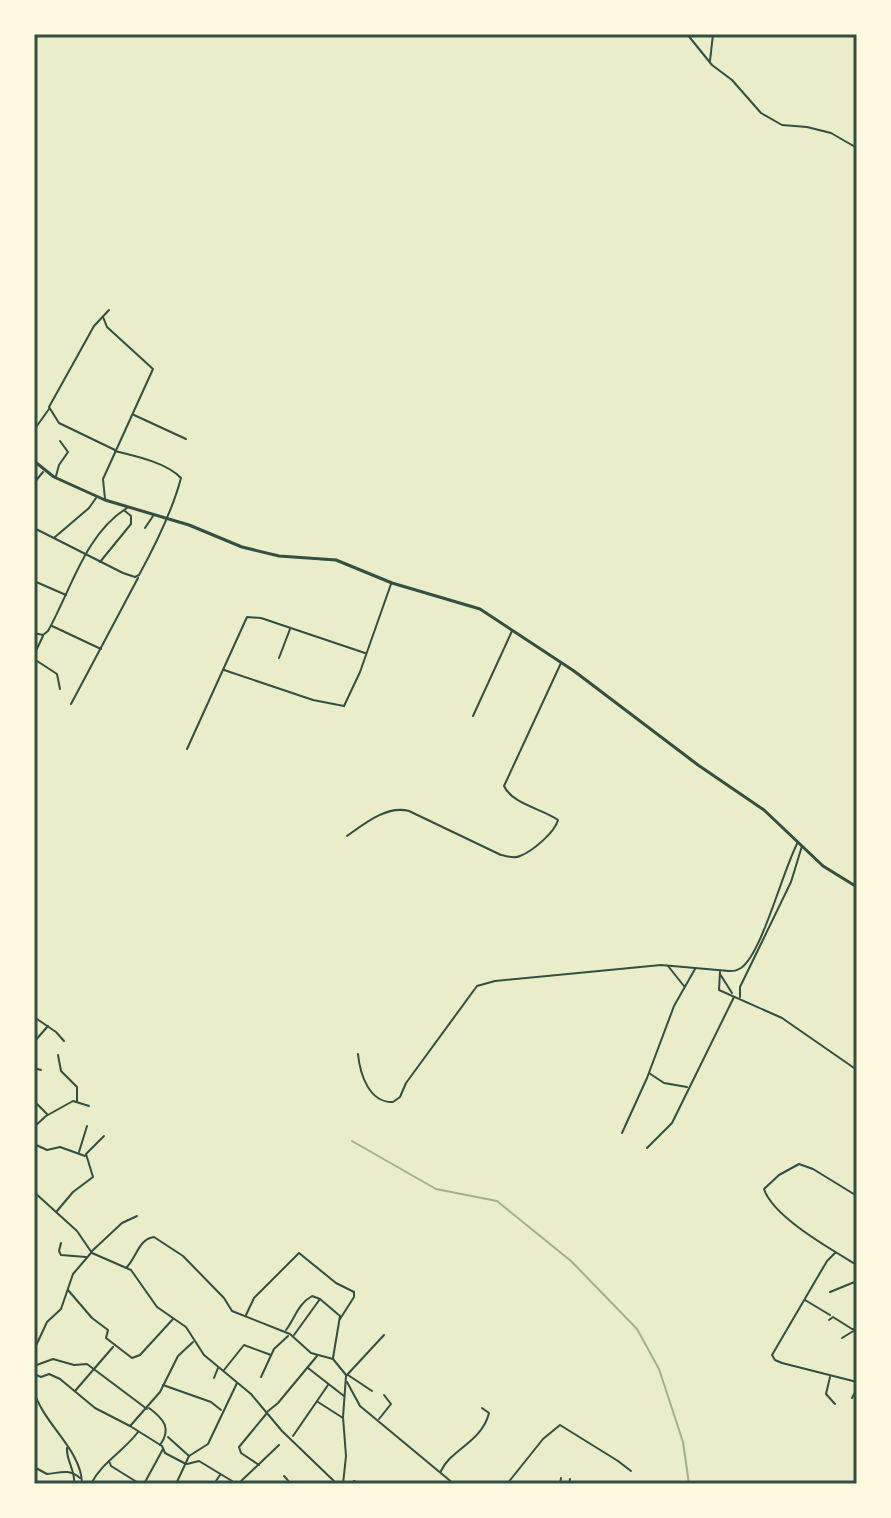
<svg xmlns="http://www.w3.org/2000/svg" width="891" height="1518" font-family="'Noto Sans',sans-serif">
<rect width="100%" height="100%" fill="#e9edc9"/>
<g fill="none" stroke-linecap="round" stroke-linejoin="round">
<path stroke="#a3b18a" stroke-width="2" d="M352,1141L436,1189L497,1201L571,1261L637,1329L659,1369L683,1442L689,1484"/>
<g stroke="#344e41" stroke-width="2">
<path d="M687,34L712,65L732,80L761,113L782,125L807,127L831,133L857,148"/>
<path d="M710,61L713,34"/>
<path d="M109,310L94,326L49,407L59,423L115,450"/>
<path d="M103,317L107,327L153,369L103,479L105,499"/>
<path d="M134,415L186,439"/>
<path d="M34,430L49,409"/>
<path d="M56,476L59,465L68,452L60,441"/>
<path d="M34,483L43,472"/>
<path d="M34,528L123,573L135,577L139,575C156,544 172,512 181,478C167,463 136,456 115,451"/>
<path d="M145,528L153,516"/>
<path d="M55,537L89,508L96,498"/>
<path d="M100,562L131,524V516L125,511"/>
<path d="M34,581L66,595"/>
<path d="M52,626L101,649"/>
<path d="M34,633L43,635L48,631C71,590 85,534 127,508"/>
<path d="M34,655L43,636"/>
<path d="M279,658L290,629"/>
<path d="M34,659L57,674L60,689"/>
<path d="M224,670L313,700L344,706L360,672L391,584"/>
<path d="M71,704L138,578"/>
<path d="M473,716L512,631"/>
<path d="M187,749L247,617L261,618L365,653"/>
<path d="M347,836C364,824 387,805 409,811L501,855C507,856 514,859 520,856C533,851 555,832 558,820C543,809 512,804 504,786L561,663"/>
<path d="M668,966L684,986"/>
<path d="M720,972L719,990L782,1018L857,1070"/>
<path d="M720,974L732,993"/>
<path d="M740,997V987L791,882L802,846"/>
<path d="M34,1017L56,1032L64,1041"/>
<path d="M34,1042L48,1026"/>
<path d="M358,1054C360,1074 369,1103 393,1102L400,1097L406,1083L477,986L495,981L661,965L729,971C734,971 736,971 741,968C762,954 783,869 798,842"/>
<path d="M58,1055L61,1071L77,1087V1101"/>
<path d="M34,1068L41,1070"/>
<path d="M649,1073L664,1083L687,1087"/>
<path d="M34,1101L47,1114"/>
<path d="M34,1127L46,1116L73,1101L89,1106"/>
<path d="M622,1133L647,1078L674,1006L695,969"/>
<path d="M34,1144L47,1150L60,1147L85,1156"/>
<path d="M647,1148L672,1123L734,997"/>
<path d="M79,1152L87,1126"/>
<path d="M34,1192L77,1231L92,1253L131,1270L157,1307L186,1327L204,1355L251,1394L282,1431L337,1484"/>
<path d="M857,1196L813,1169L799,1164L779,1175L764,1189C773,1217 832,1250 857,1265"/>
<path d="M57,1211L73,1192L93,1177L86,1154L104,1136"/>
<path d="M61,1243L59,1251L61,1255L86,1257"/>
<path d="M92,1251L122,1223L137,1216"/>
<path d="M835,1253L827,1261L772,1355L775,1360L782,1363L857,1382"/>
<path d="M127,1267C137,1256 139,1239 154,1237L183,1256L224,1298L232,1311L290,1334L311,1353L333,1359L346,1375"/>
<path d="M68,1290L92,1318L108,1330L106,1338L132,1358L140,1355L173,1319"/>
<path d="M830,1292L857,1281"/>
<path d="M805,1300L830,1315"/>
<path d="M246,1315L254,1298L299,1253L336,1283L354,1292V1297L340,1319"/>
<path d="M829,1320L833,1317L852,1329H857"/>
<path d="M286,1330C295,1318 298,1304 312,1296L320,1299L340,1316L333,1358"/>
<path d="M294,1335L320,1299"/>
<path d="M842,1338L855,1330"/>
<path d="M34,1350L47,1322L61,1309L73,1274L91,1253"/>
<path d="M34,1366L53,1359L74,1365L87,1364L147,1409"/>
<path d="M308,1368L344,1396"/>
<path d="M224,1370L244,1345L271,1355"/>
<path d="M34,1374L41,1377L49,1374L60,1379L95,1408L130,1426L162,1446L165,1453L186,1464"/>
<path d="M348,1375L372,1391"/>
<path d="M261,1377L274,1349L288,1336"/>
<path d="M830,1377L826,1394L835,1404"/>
<path d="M214,1378L218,1368"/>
<path d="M347,1382L360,1406L454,1484"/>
<path d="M163,1385L211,1402L221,1410"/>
<path d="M34,1391C43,1424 82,1450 82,1484"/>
<path d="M75,1391L113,1347"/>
<path d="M852,1398L857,1388"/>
<path d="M318,1402L343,1418"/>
<path d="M149,1408C164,1419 172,1429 160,1445"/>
<path d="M267,1412L278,1403L317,1356"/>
<path d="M379,1419L391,1404L384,1395"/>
<path d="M131,1425L160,1392L178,1356L193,1342"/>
<path d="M293,1436L328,1385"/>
<path d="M168,1437L189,1456"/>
<path d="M67,1448C66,1461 76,1471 74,1484"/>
<path d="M109,1461L111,1466L140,1484"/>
<path d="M187,1464L199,1461L237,1484"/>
<path d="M259,1465L241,1453L239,1447L267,1413"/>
<path d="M34,1467L47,1474C60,1473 68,1468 80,1478"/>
<path d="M441,1471C450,1450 482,1442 489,1413L482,1408"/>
<path d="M284,1476L291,1484"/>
<path d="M91,1484C102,1462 124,1451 138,1432"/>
<path d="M144,1484L163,1449"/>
<path d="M176,1484L189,1456L208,1444L237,1383"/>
<path d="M214,1484L220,1475"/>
<path d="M238,1484L279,1445"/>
<path d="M343,1484L346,1456L343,1417L346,1376L384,1335"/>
<path d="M351,1484L354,1481L360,1484"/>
<path d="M507,1484L543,1439L560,1425L618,1461L631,1471"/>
<path d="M560,1484L561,1478"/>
<path d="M569,1484L570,1479"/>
</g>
<path stroke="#344e41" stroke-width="3" d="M34,461L54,477L105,500L189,525L242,547L279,556L336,560L392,583L480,609L574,671L698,765L764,810L823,866L857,887"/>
</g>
<rect width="891" height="1518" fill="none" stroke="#fefae0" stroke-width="72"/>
<rect x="36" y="36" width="819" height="1446" fill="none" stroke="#344e41" stroke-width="3"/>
</svg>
